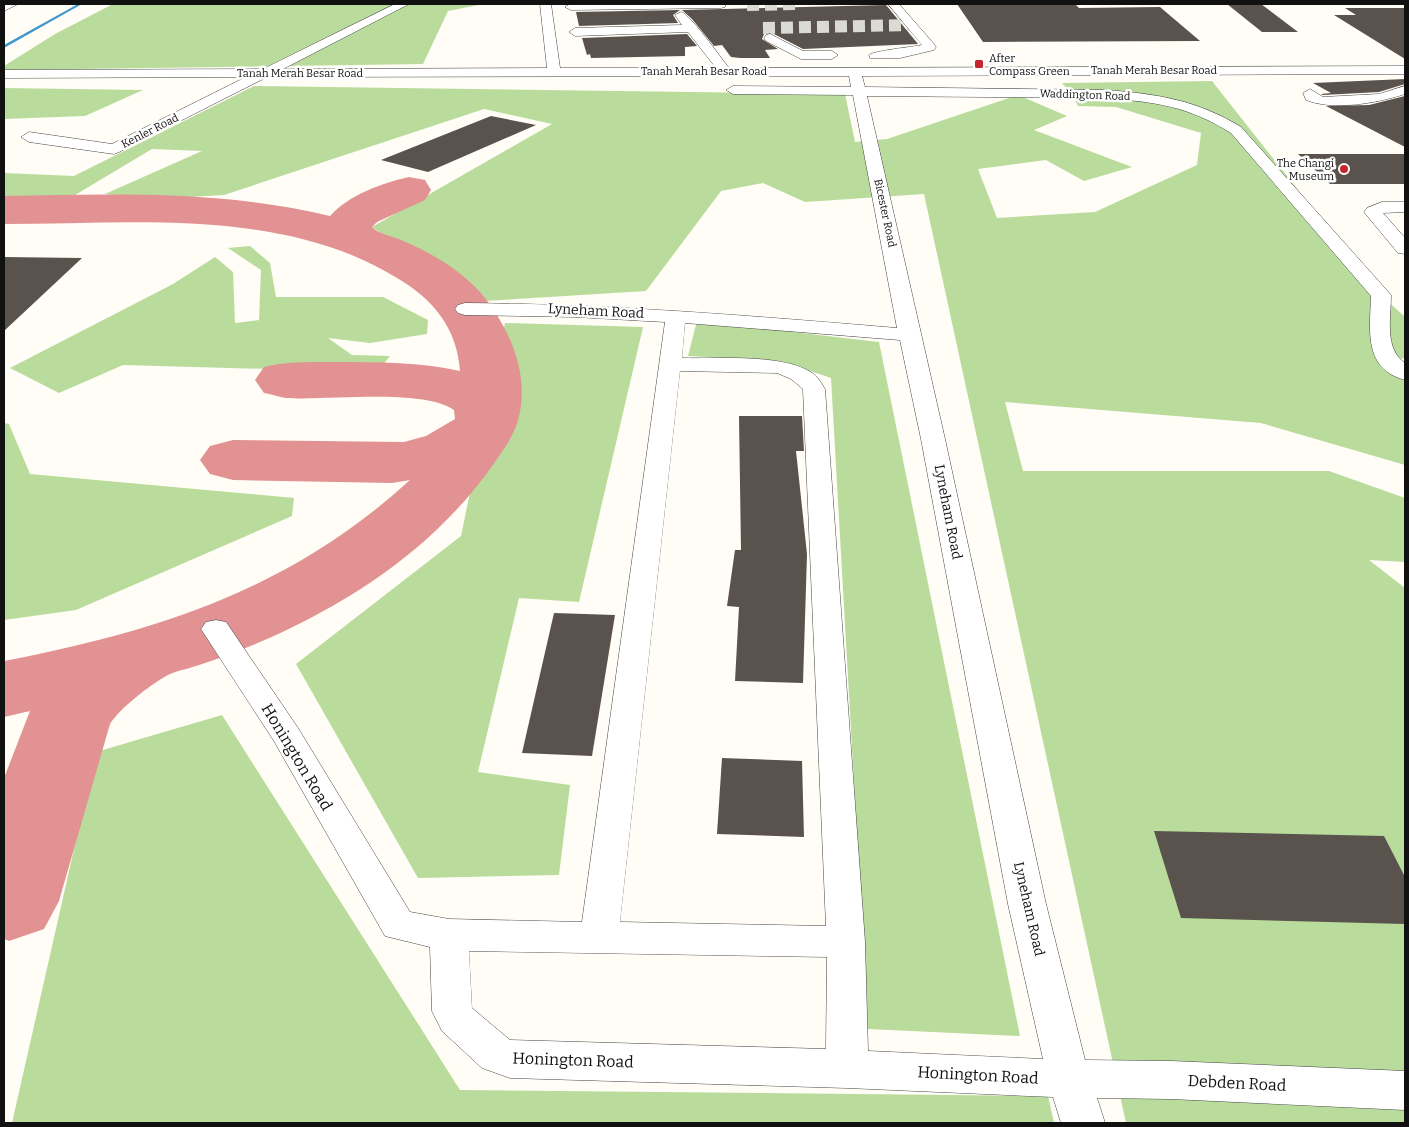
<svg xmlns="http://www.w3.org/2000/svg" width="1409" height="1127" font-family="Bitter,serif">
<rect width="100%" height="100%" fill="#fffdf5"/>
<g fill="#b9dc9c">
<path d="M113,4H484L448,11L423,64L4,70V66L55,34Z"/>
<path d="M1212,81L1381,295L1405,317V358L1387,361L1405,373V465L1261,423L1005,402L1023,471H1329L1405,498V562L1369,560L1405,588V1123H1126L924,194L805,202L763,183L721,191L646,291L484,301L372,227L552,124L484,109L224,195L156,199L105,194L202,151L152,149L70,198H4V173L74,176L254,86L845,94L855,142L887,139L1018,95L1067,116L1034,130L1132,167L1084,181L1046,160L978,169L997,218L1095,212L1197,165L1201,133L1116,107L1078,106L1073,95L1062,83Z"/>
<path d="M4,88L143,90L85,116L4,119Z"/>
<path d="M250,246L270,263L276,297H383L428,320L427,334L370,343L328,338L352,355L390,356L377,372L123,365L59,393L10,368L173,284L215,257L233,272L235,323L259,320L261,270L228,248Z"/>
<path d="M697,321L879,342L1020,1036L868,1029L831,378L781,361L688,356Z"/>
<path d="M505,323L643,327L579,602L519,598L478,772L570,785L559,875L418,878L296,664L461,536Z"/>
<path d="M4,423L9,424L30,474L294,498L292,516L76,610L4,620Z"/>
<path d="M222,715L460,1090L1048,1096L1054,1123H12L96,752Z"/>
</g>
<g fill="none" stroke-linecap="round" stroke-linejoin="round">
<path fill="#3f96cf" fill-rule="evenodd" d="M78,4H82L4,48V45Z"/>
<path fill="#e29292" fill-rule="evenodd" d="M409,177L425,180L431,190L425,200L377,222L372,227C379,234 392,236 401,240C430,252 459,269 480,292C509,326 531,375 518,420C514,435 504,449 495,462C438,544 357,599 267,639C244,649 220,658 196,666C187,669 175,671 166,676C149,686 121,707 110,724L59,901L44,929L9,941L4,939V778L30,711L4,717V661C159,631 291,589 410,480L392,483L233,480L210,474L200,460L210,446L233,440L404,442L426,436L455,419L454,410C421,388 328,401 286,398C279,397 271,394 264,393L255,380L264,367C288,361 312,362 337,362C378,362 420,362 460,371C457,328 433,299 397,278C282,207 133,224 4,224V196C113,194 224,190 330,216C349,195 382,183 409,177Z"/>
</g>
<g fill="#5a524d">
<path d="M957,4H1075L1079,8L1160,7L1200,41L983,42Z"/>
<path d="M1227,4H1261L1298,32H1262Z"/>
<path d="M886,5L918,44L803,49L770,32L764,34L762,39L778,49L765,50L770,58H740L731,57L722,45L714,46L692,19L682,10Z"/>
<path d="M1345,8H1405V59L1334,15H1356Z"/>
<path d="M680,10L673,15L678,23L579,26L576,12Z"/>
<path d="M687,34L697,46L685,47V56L591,58L590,54L587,55L582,38Z"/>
<path d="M1405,79V84L1379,92L1323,95L1321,94L1331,93L1313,83Z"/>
<path d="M1405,96V147L1326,106L1369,105Z"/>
<path d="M491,116L536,125L428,172L381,160Z"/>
<path d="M1298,154H1405V184H1330Z"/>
<path d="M4,257L82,258L4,331Z"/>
<path d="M739,416H802L804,451H796L807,554L803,683L735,681L739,607L727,606L735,550H741Z"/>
<path d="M554,613L615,615L592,756L522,753Z"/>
<path d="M722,758L802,761L804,837L717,834Z"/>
<path d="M1154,831L1384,836L1405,877V924L1181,918Z"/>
</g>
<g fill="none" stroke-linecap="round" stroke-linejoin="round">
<g stroke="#dbdad3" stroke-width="12" stroke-dasharray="12 6" stroke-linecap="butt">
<path d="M747,5L800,4"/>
<path d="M763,28L911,25"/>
</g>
<defs>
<g id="minor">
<path d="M4,4H18L4,11Z"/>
<path d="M395,4H409L283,69L547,68L540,4H551L560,68H716L688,32L575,36L569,32L575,28L682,25L675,15L681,12C690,14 721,58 729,68L1405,66V74L862,76L865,87L1106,90C1157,94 1197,100 1241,127L1391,295C1391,318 1384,349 1405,363V380C1363,369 1370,330 1371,296L1231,133C1188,106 1155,102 1106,98L867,96L945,439L1046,904L1085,1060L1171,1061L1405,1071V1110L1171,1099L1097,1098L1105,1123H1061L1053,1097L847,1088L510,1078L482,1068L442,1031L432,1011L430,947L385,936L274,741L201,629L206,622L216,620L226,622L298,728L410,912L449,919L582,922L665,322L576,317L465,315L458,313L455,309L458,305L465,303C610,304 753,316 897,328L853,95L733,94L726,90L733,86L851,87L849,76L267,77L119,152L114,154L29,142L21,137L29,132L112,144L246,77L4,78V70L263,69ZM685,323L900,340L921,439L1008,904L1043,1059L868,1051L865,942L825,389C820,381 816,374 807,370C776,354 717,359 682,358ZM680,371L777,373L791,379L803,389L826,926L620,922ZM469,951L827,957L826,1049L510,1040L472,1008Z"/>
<path d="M726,4L725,7L721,8L571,10L565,7L570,4Z"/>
<path d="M888,4H899L934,44L936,47L934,50L900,58H870L869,55C873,51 912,47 922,45Z"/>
<path d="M770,34L803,51H832L838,55L832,59H801L766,41L764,38L766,35Z"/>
<path d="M1405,86V94C1378,103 1333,111 1306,100L1303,93L1310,89L1323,97L1379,94Z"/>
<path d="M1382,202H1405V212L1383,213L1405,238V254L1398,253L1364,212L1367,208Z"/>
</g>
</defs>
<use href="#minor" stroke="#444" stroke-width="1"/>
<use href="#minor" fill="#fff" fill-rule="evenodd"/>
</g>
<g fill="#c4262e" stroke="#fff" stroke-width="2">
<rect x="974" y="59" width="10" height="10" rx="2.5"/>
<circle cx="1344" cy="169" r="5"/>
</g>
<g text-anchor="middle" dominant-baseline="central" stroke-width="5" stroke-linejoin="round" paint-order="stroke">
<g font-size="11" fill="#111" stroke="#fff" text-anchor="start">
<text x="989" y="58">After<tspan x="989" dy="13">Compass Green</tspan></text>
<text x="1334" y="163" text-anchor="end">The Changi<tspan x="1334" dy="13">Museum</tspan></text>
</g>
<g font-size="11" fill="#111" stroke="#fff">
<text x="1154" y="70">Tanah Merah Besar Road</text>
<text x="704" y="71">Tanah Merah Besar Road</text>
<text x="300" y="73">Tanah Merah Besar Road</text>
<text transform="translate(1085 95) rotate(2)">Waddington Road</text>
<text transform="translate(150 131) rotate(-27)">Kenler Road</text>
<text transform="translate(885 213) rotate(78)">Bicester Road</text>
</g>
<g font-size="14" fill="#111" stroke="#fff">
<text transform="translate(596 311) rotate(3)">Lyneham Road</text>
<text transform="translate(948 512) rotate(79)">Lyneham Road</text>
<text transform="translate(1029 909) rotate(77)">Lyneham Road</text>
</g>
<g font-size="16" fill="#111" stroke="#fff">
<text transform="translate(297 757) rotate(59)">Honington Road</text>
<text transform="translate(573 1060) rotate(2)">Honington Road</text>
<text transform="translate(978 1075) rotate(3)">Honington Road</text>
<text transform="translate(1237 1083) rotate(3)">Debden Road</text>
</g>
</g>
<rect width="1409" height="1127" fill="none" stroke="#111111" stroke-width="10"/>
</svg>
